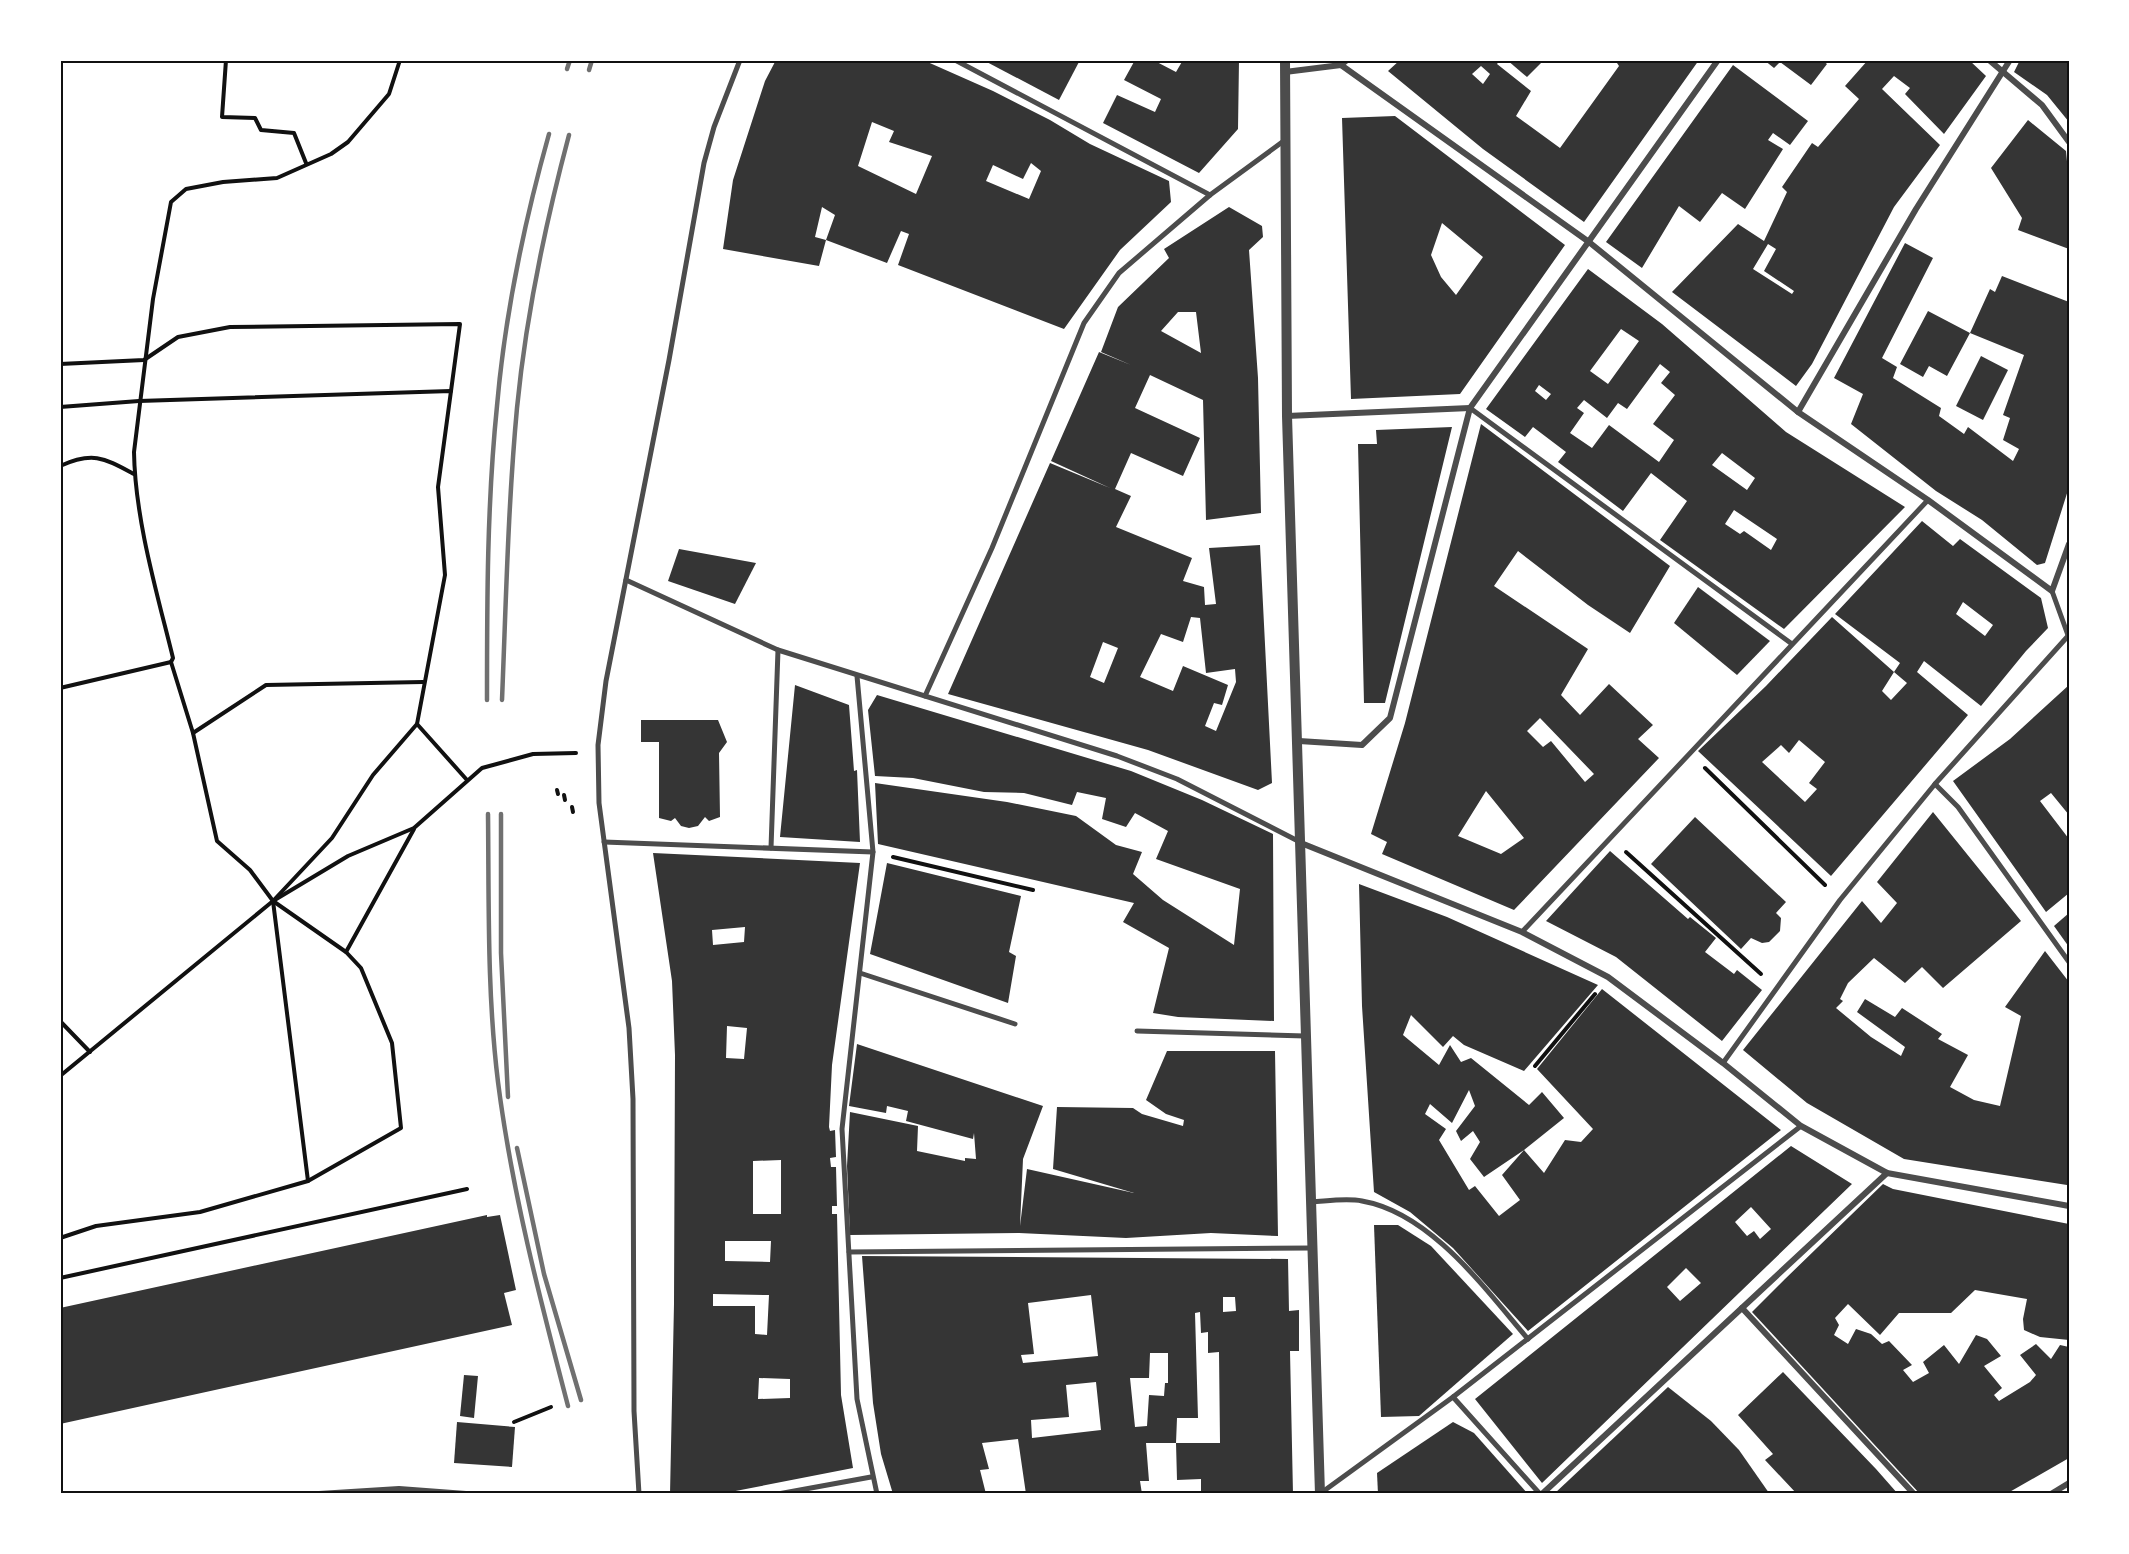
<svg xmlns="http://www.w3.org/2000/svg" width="2129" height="1554" font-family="'DM Sans',sans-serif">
<rect width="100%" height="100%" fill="#fff"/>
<g fill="#353535" fill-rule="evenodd">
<path d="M776,60H923L993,91L1050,120L1090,144L1169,181L1171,202L1120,250L1064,329L898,265L909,234L901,231L887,263L826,240L819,266L723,249L733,180L765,81ZM872,122L894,131L889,142L932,156L916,194L858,166ZM1031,163L1041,171L1029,199L986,181L993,165L1023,179ZM822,207L835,215L826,240L815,237Z"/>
<path d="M983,60H1080L1059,100Z"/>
<path d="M1135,60H1153L1176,72L1183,60H1239L1238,129L1199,173L1103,123L1117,95L1155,112L1161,99L1124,80Z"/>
<path d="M1400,60H1500L1497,64L1531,91L1516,116L1560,148L1619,66L1615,60H1699L1584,222L1483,149L1388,71ZM1481,66L1490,74L1483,84L1472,74Z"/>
<path d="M1507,60H1544L1527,77Z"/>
<path d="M1764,60H1822L1827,64L1811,85L1780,62L1774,68Z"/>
<path d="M1868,60H1969L1986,76L1944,134L1905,94L1910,88L1894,76L1882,89L1940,145L1894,207L1812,364L1796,386L1672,292L1738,224L1764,241L1787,192L1782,187L1812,143L1818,147L1859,99L1845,86ZM1768,244L1776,249L1764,271L1794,291L1792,294L1753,269Z"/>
<path d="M2020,60H2069V122L2047,95L2014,72Z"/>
<path d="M1733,65L1808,121L1790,145L1773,133L1768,140L1783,149L1745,209L1722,193L1700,222L1679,206L1642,268L1606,242Z"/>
<path d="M1395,116L1565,245L1460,394L1351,399L1342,118ZM1442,223L1483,257L1456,295L1441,277L1431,255Z"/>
<path d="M2028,120L2066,151L2069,182V249L2018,230L2022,218L1991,168Z"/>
<path d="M1229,207L1262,226L1263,237L1249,250L1258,378L1261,513L1206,520L1203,400L1150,375L1135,408L1200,438L1183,476L1131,453L1115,489L1131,496L1116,527L1192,558L1183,581L1204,587L1205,605L1216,604L1209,548L1260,545L1272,783L1258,790L1148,750L948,694L1050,463L1110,488L1051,461L1099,352L1131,365L1101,352L1118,307L1169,258L1164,249ZM1178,312H1196L1201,353L1161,331ZM1191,617L1200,618L1206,673L1235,669L1236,682L1216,731L1205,726L1214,703L1222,705L1228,685L1183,666L1173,691L1140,677L1161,634L1183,642ZM1103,642L1118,648L1104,683L1090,677Z"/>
<path d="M1905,243L1933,258L1882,358L1897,367L1893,378L1941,408L1939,416L1964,434L1968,427L2013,461L2019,449L2003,440L2010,418L2003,415L2024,355L1970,333L1947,376L1929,366L1923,377L1900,364L1928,311L1970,333L1990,289L1995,292L2002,276L2069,302V487L2045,563L2037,565L1982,520L1936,491L1851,424L1863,394L1834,378Z"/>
<path d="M1588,269L1662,324L1786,432L1905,507L1784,629L1660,540L1687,501L1651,473L1623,511L1558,462L1566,452L1533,427L1525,437L1486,409ZM1621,329L1639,341L1608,384L1590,371ZM1660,364L1670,372L1661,383L1675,395L1653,424L1674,440L1659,462L1609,425L1592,448L1570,433L1584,413L1577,408L1584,400L1607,418L1618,403L1627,409ZM1539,385L1551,394L1546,400L1535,391ZM1722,453L1755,478L1747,490L1712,465ZM1734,510L1777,539L1771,550L1744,531L1740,534L1725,524Z"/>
<path d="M1981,356L2008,370L1983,420L1956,406Z"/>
<path d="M1481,424L1670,566L1630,633L1588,605L1518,551L1494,586L1588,649L1561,695L1580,715L1609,684L1653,725L1638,739L1659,758L1514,910L1382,854L1387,842L1371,834L1405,723ZM1540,718L1594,774L1585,782L1551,741L1543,747L1527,731ZM1486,791L1524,838L1501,854L1458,836Z"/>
<path d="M1452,427L1385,703H1364L1358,444H1377L1376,430Z"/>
<path d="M1922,521L1953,546L1960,539L2041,598L2048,628L2026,651L1981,706L1924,661L1917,672L1968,715L1831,876L1698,751L1766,686L1832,617L1894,672L1882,691L1891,700L1907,683L1894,672L1900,663L1835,614ZM1963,602L1993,625L1985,636L1956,614ZM1799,740L1825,762L1809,783L1817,789L1805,802L1762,762L1781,745L1789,753Z"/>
<path d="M679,549L756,563L735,604L668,581Z"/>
<path d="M1698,587L1770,641L1737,675L1674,623Z"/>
<path d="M795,685L849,705L854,771L857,770L860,842L780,837Z"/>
<path d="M2069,685V815L2051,793L2040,801L2069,839V893L2046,912L1953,781L2010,739Z"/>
<path d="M877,695L1131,771L1202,800L1273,834L1274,1021L1178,1017L1153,1013L1169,948L1123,922L1134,903L878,844L875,783L1007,802L1076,816L1116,845L1142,852L1133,874L1163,900L1234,945L1240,889L1156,859L1168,831L1135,813L1126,827L1102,819L1106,798L1077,792L1072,805L1024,793L984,792L913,778L875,776L868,710Z"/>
<path d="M641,720H718L727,742L719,753L720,817L709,821L705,817L698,826L689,828L681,826L675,818L671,821L659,818V742H641Z"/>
<path d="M1933,812L2021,921L1943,988L1922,967L1905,983L1874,958L1848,983L1840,999L1843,1001L1836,1008L1871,1037L1901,1056L1905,1047L1857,1012L1865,999L1895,1017L1902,1008L1942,1034L1938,1039L1968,1055L1950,1087L1974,1100L2000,1106L2021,1016L2005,1007L2045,951L2069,982V1171L2067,1185L1904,1159L1807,1103L1743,1050L1862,901L1881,923L1897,903L1877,882Z"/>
<path d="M1695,817L1786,902L1776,913L1781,918L1780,931L1769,942L1762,943L1751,938L1741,949L1651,864Z"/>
<path d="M1610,851L1688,919L1690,917L1716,938L1705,952L1734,974L1737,970L1762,990L1722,1041L1616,957L1546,921Z"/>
<path d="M653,853L860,863L832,1065L829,1127L830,1131L835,1130L836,1157L830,1158L831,1167H836L837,1206H832V1214H837L841,1395L853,1468L720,1494H670L674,1304L675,1055L672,981ZM745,927L744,942L713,945L712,930ZM727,1026L747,1028L744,1059L726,1058ZM781,1160V1214H753V1161ZM725,1241H771L770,1262L725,1261ZM713,1294L769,1295L767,1335L755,1334V1306H713ZM759,1378L790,1379V1398L758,1399Z"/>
<path d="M887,863L1021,896L1009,952L1016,956L1008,1003L870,954Z"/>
<path d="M1359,884L1447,917L1598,985L1524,1071L1464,1045L1453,1036L1443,1047L1411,1015L1403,1035L1439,1065L1450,1045L1461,1062L1471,1058L1529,1105L1542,1092L1564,1118L1524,1150L1484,1177L1470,1159L1480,1142L1473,1131L1461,1141L1456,1131L1475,1106L1469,1090L1452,1123L1430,1104L1425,1114L1446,1129L1439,1140L1469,1190L1475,1186L1499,1216L1520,1200L1502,1175L1524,1150L1544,1173L1565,1140L1581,1142L1593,1129L1537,1069L1602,989L1781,1130L1528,1331L1453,1248L1410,1212L1374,1192L1362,1006Z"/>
<path d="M2069,913V947L2054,926Z"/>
<path d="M857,1044L1043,1106L1023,1159L1020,1226L1027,1169L1134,1193L1053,1169L1057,1107L1133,1108L1142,1114L1183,1126L1184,1120L1166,1114L1146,1100L1167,1051H1275L1278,1236L1211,1233L1126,1238L1019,1233L850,1235L847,1166L850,1112L918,1126L917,1151L965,1161V1158L976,1159L974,1133L973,1139L906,1121L908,1111L887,1106L886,1113L849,1106Z"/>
<path d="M1791,1146L1852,1184L1542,1483L1475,1399ZM1751,1207L1771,1229L1760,1239L1754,1231L1747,1236L1735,1222ZM1686,1268L1701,1283L1680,1301L1667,1287Z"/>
<path d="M1883,1184L1893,1189L2069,1224V1340L2040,1337L2024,1330L2023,1319L2027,1299L1975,1290L1951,1313H1899L1880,1335L1848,1304L1835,1318L1839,1325L1834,1335L1848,1344L1856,1329L1871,1334L1882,1344L1889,1341L1912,1365L1903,1370L1913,1382L1929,1373L1923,1362L1944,1345L1959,1364L1976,1335L1987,1339L2001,1356L1984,1366L2002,1388L1994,1395L1999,1401L2030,1382L2036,1375L2020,1355L2036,1344L2051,1359L2060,1345L2069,1347V1458L2006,1494H1920L1752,1312L1785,1279L1799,1294L1785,1279Z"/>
<path d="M487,1215V1217L500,1215L516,1290L504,1293L512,1325L60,1424V1308Z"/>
<path d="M1374,1225H1398L1431,1246L1513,1334L1419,1416L1381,1417Z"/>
<path d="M862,1256L1288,1259L1289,1311L1299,1310V1351H1290L1293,1494H1201V1479L1177,1480L1176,1443H1220L1219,1352L1208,1353V1332L1201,1333L1200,1312L1195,1313L1198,1418H1177L1176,1443H1146L1149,1481H1140L1142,1494H1026L1018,1439L982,1443L989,1469L980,1470L986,1494H893L881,1454L873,1403ZM1091,1295L1098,1356L1023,1363L1021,1355L1034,1354L1028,1303ZM1223,1297H1235L1236,1311L1223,1312ZM1150,1353H1168V1383H1165L1164,1396L1149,1395L1147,1426L1135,1427L1130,1378H1149ZM1096,1382L1101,1430L1032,1438L1031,1420L1069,1417L1066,1385Z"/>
<path d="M1783,1372L1876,1469L1898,1494H1797L1765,1460L1773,1454L1738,1415Z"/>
<path d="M464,1375L478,1376L474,1418L460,1416Z"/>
<path d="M1668,1387L1711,1421L1739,1450L1769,1493L1554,1494Z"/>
<path d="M457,1422L515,1427L512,1467L454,1463Z"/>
<path d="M1453,1422L1474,1433L1528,1494H1378L1377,1473Z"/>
</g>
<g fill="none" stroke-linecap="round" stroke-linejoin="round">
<g stroke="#111" stroke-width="4">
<path d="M226,60L222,117L255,118L261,130L294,133L306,163"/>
<path d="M60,364L144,360L178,337L230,327L460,324L451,391"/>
<path d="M60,407L139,401L451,391L438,487L445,575L417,724L373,775L332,838L273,901L308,1181"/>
<path d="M60,466C93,451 104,458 134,474"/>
<path d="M60,688L171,662"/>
<path d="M417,724L467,780"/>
<path d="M193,733L266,685L423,682"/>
<path d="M1705,768L1825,885"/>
<path d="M557,790L558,794"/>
<path d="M564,795L565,800"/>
<path d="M572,807L573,812"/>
<path d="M1626,852L1761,974"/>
<path d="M893,857L1033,890"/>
<path d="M346,952L414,829"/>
<path d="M60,1021L90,1052"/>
<path d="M1535,1066L1595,994"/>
<path d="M60,1076L273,901L348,856L414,828L482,768L533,754L576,753"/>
<path d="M60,1238L96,1226L200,1212L308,1181L401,1128L392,1043L361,968L346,952L273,901L250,870L217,841L193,733L171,662L173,658C157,593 135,519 134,452L153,299L171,202L186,189L223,182L277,178L331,154L348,142L389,94L400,60"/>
<path d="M60,1278L467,1189"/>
<path d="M514,1422L551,1407"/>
</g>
<g stroke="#4c4c4c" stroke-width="5">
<path d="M955,60L1210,195"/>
<path d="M1470,408L1792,644"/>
<path d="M626,580L778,650L1117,756L1177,779L1300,842"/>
<path d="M2052,591L2069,638"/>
<path d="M857,676L873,852L842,1129L857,1399L877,1494"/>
<path d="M925,696L992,548L1084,323L1119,273L1210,195L1285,140"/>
<path d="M1935,784L1958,807L2069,962"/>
<path d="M604,842L873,852"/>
<path d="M771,848L778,650"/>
<path d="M1522,932L1928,500"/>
<path d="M860,973L1015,1024"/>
<path d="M1137,1031L1305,1036"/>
<path d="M1723,1063L1840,900L1935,784L2068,636"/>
<path d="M1312,1202C1328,1201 1346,1198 1362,1201C1431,1213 1485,1289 1528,1339"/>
<path d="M849,1252L1312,1248"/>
<path d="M1453,1397L1540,1494"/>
<path d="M1321,1493L1453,1397L1801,1126"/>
<path d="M639,1494L634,1411L633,1099L629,1028L599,803L598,745L606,681L669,360L704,163L714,127L740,60"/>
<path d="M778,1494L871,1477"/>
</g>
<g stroke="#4c4c4c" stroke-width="6">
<path d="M1989,60L2042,105L2069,142"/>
<path d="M1341,65L1589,242L1798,412L1928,500L2052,591L2069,544"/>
<path d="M1285,72L1341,65L1347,60"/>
<path d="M1798,412L1916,209L2010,60"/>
<path d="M1287,416L1470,408"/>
<path d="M1299,741L1362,745L1390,718L1470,408L1718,60"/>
<path d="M1301,843L1522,932L1608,977L1723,1063L1801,1126L1887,1173L2069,1206"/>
<path d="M1742,1308L1914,1494"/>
<path d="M319,1494L399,1489L466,1494"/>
<path d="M1542,1494L1887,1173"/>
<path d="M2051,1494L2069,1483"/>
</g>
<path stroke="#4c4c4c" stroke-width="10" d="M1285,60L1287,416L1320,1494"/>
<g stroke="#707070" stroke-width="4.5">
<path d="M567,69L570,60"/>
<path d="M589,70L592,60"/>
<path d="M487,700C487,602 487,504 497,406C505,314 524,223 549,134"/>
<path d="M502,700C506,603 508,505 517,408C526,315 545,225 569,135"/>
<path d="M488,814C489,902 487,993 498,1082C512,1192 540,1299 568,1406"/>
<path d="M501,814V953L508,1097"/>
<path d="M517,1148L544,1274L581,1400"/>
</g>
</g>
<rect width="2129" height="1554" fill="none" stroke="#ffffff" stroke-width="123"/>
<rect x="62" y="62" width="2006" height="1430" fill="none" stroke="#111" stroke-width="2"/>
</svg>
